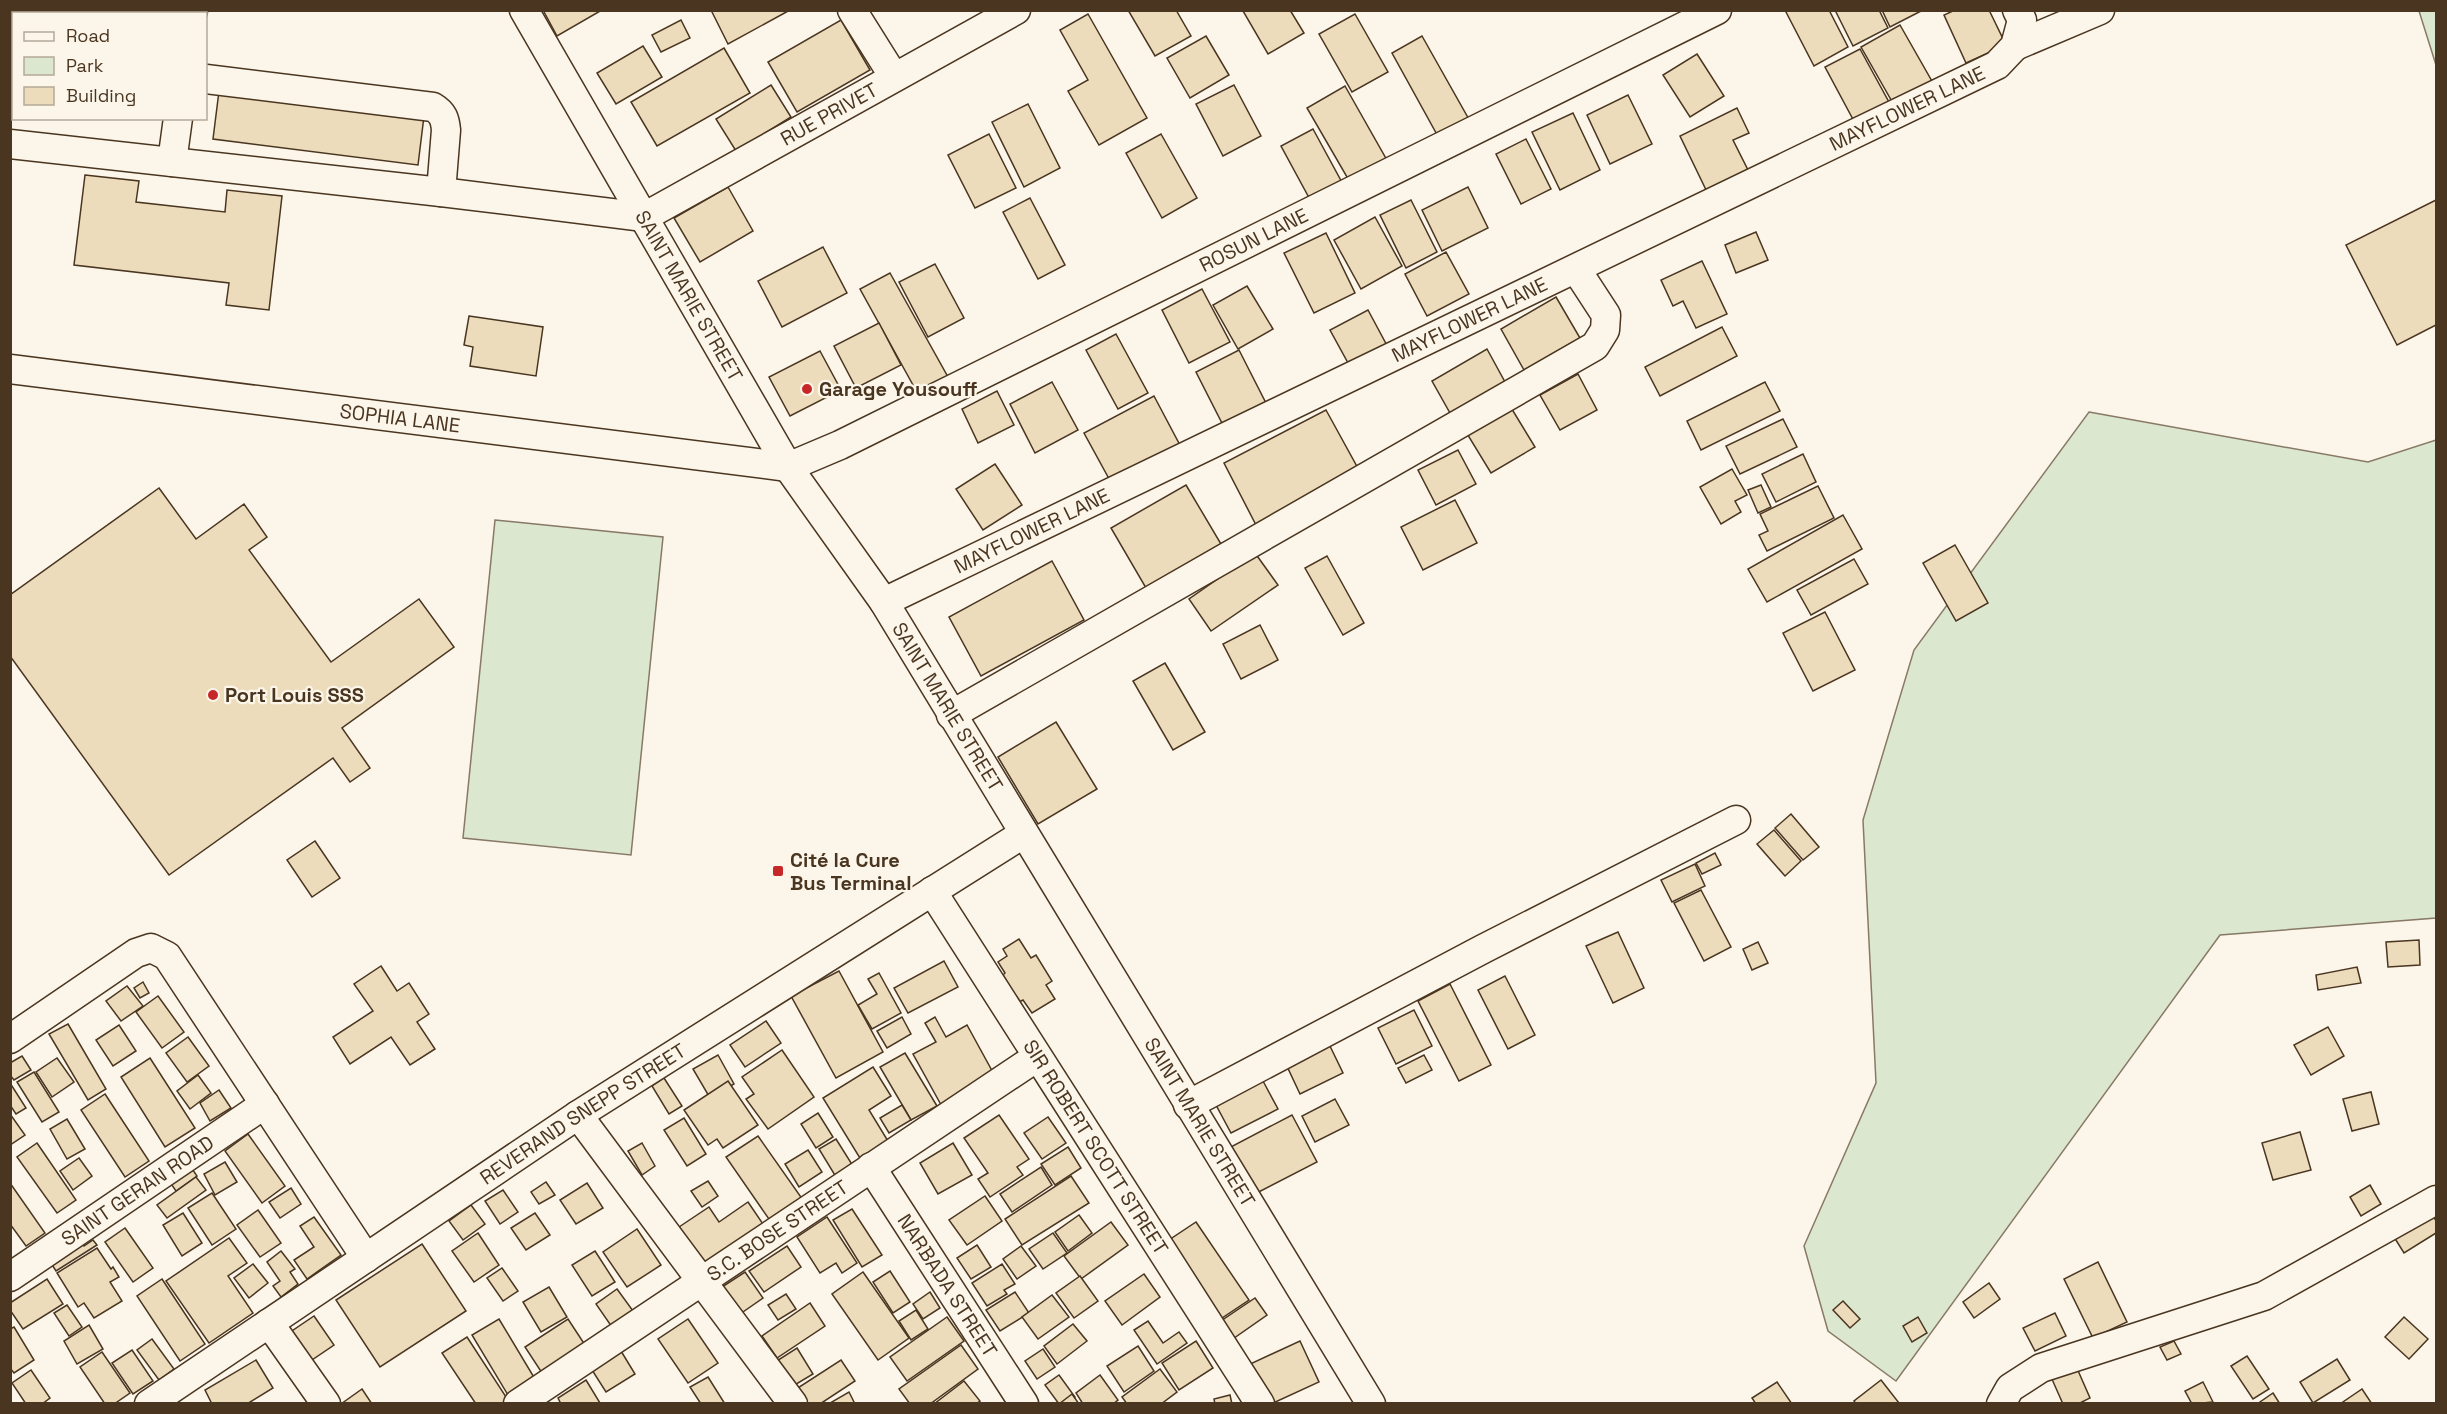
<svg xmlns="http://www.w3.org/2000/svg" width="2447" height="1414" font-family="'Space Grotesk',sans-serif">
<rect width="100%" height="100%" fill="#fbf6e9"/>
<g fill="#dce7d0" stroke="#887966" stroke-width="1.5">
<path d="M2419,11H2436V65Z"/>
<path d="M2089,412L2368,462L2436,440V918L2220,935L1896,1381L1828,1331L1804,1246L1876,1083L1863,820L1914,650Z"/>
<path d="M495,520L663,537L631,855L463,838Z"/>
</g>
<g fill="#ecdcbc" stroke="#4a3520" stroke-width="1.5">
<path d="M543,10H602L557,36Z"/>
<path d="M711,10H790L728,44Z"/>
<path d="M1128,10H1176L1191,36L1155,56Z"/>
<path d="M1290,10L1304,33L1268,54L1243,11Z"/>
<path d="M1789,10H1829L1848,47L1814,66L1786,12Z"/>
<path d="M1835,10H1879L1888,28L1853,46Z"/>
<path d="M1882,10H1923L1890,27Z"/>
<path d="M1955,10H1989L2006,45L1966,63L1944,15Z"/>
<path d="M1088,14L1147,118L1099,145L1068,91L1088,80L1060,30Z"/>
<path d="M1355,14L1388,72L1352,92L1319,34Z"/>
<path d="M681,20L690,38L661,52L652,35Z"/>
<path d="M841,20L870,70L797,112L768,62Z"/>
<path d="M1900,25L1933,83L1894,105L1861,47Z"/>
<path d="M1206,36L1229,75L1190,98L1167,58Z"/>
<path d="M1422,36L1471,123L1440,140L1392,53Z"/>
<path d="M643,46L662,77L616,104L597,73Z"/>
<path d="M724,48L750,93L657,146L631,102Z"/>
<path d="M1860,49L1890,104L1855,123L1825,67Z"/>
<path d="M1697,54L1724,96L1690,117L1663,75Z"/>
<path d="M220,83L425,108L418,165L213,139Z"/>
<path d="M771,85L791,117L736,151L716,119Z"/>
<path d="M1234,85L1261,136L1223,156L1196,104Z"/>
<path d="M1345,86L1388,162L1351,184L1307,108Z"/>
<path d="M1628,95L1652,144L1610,164L1587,115Z"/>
<path d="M1028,104L1060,168L1024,187L992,122Z"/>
<path d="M1737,108L1749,133L1733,140L1751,176L1709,196L1680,136Z"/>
<path d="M1573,113L1600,170L1560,190L1532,132Z"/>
<path d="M1313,129L1345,188L1313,205L1281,146Z"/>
<path d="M989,134L1016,188L975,208L948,155Z"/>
<path d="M1161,134L1197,198L1162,218L1126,153Z"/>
<path d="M1526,139L1551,189L1521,204L1496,154Z"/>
<path d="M85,175L139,181L136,202L225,212L227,190L282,196L269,310L226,305L229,283L74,265Z"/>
<path d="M728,187L753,231L700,262L674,218Z"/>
<path d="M1468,187L1488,228L1442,251L1422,210Z"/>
<path d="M1030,198L1065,265L1038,279L1003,212Z"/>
<path d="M1411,200L1437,252L1406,268L1380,215Z"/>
<path d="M2436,200V325L2397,345L2346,245Z"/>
<path d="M1375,217L1402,266L1361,289L1334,240Z"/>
<path d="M1756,232L1768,260L1736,273L1725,245Z"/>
<path d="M1326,233L1355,293L1314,313L1284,253Z"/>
<path d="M823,247L847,293L782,327L758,281Z"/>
<path d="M1446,252L1469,294L1427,316L1405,274Z"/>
<path d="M1702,261L1727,314L1696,328L1683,301L1673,306L1661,280Z"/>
<path d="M935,264L964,318L928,337L899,282Z"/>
<path d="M890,273L948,377L918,394L860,289Z"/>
<path d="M1247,286L1273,329L1238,349L1213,305Z"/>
<path d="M1202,289L1230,342L1189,363L1162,310Z"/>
<path d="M1556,297L1580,338L1524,370L1501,329Z"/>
<path d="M1368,310L1391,353L1353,372L1330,330Z"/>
<path d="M469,316L543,327L536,376L470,366L473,347L464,345Z"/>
<path d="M879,323L901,365L856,388L834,346Z"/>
<path d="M1722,327L1737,356L1660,396L1645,367Z"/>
<path d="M1116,334L1148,393L1118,409L1086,350Z"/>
<path d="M1487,349L1505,382L1450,413L1432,381Z"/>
<path d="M1239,350L1270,411L1227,433L1196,372Z"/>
<path d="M820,351L841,390L790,416L769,377Z"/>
<path d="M1578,374L1597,410L1560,430L1540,395Z"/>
<path d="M1052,382L1078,430L1035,453L1010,404Z"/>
<path d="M1765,382L1780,411L1701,450L1687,421Z"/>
<path d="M997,391L1014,425L978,443L962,409Z"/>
<path d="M1154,396L1182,449L1113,486L1084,433Z"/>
<path d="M1510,406L1535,447L1491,473L1466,432Z"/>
<path d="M1326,410L1360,472L1256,525L1224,463Z"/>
<path d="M1783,419L1797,447L1740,474L1726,446Z"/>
<path d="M1458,450L1476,484L1436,505L1418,470Z"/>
<path d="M1803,454L1816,482L1776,502L1762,474Z"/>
<path d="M995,464L1022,505L983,530L956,489Z"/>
<path d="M1732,469L1747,495L1735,501L1741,512L1721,524L1700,487Z"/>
<path d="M1186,485L1221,544L1146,588L1111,528Z"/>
<path d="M1761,485L1771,507L1758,513L1748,490Z"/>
<path d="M1818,486L1834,518L1767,551L1759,535L1768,531L1760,514Z"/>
<path d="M159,488L196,539L244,504L267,537L249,550L331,662L419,599L454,647L342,728L370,768L350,782L333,758L169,875L10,656V595Z"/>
<path d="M1455,500L1477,543L1423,570L1401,527Z"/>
<path d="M1843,515L1862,549L1767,602L1748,569Z"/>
<path d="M1955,545L1988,603L1956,621L1923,563Z"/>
<path d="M1255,553L1278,585L1211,631L1189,599Z"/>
<path d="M1327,556L1364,623L1343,635L1305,568Z"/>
<path d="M1854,559L1868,584L1811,615L1797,590Z"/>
<path d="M1052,561L1084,620L981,676L949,617Z"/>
<path d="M1825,612L1855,670L1813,691L1783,633Z"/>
<path d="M1260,625L1278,660L1241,679L1223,644Z"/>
<path d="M1165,663L1205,732L1173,750L1133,681Z"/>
<path d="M1056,722L1097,789L1038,824L998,757Z"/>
<path d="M1791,814L1819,847L1803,860L1775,828Z"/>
<path d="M1774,830L1801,861L1785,876L1757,844Z"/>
<path d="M315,841L340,878L312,897L287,860Z"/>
<path d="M1715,853L1721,865L1702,874L1696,863Z"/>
<path d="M1695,864L1705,886L1672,902L1661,880Z"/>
<path d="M1701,890L1731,947L1704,961L1674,903Z"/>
<path d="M1618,932L1644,988L1613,1003L1586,946Z"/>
<path d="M1019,939L1031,958L1036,955L1052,981L1046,985L1055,999L1032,1013L1023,1000L1019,1002L1003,975L1005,973L998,962L1007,956L1003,949Z"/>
<path d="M2419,940L2420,965L2388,967L2386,942Z"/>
<path d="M1758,942L1768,963L1752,970L1743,949Z"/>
<path d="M944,961L958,987L908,1013L894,988Z"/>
<path d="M381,966L397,991L409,983L429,1014L417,1022L435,1049L410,1065L391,1037L350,1064L333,1037L373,1011L354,984Z"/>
<path d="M2357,967L2361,983L2318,990L2316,975Z"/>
<path d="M839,971L883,1052L836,1078L791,996Z"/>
<path d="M879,973L901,1013L872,1029L858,1005L877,994L868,979Z"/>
<path d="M1505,976L1535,1035L1508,1049L1478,990Z"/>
<path d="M143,982L149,993L140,998L134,988Z"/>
<path d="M1450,984L1491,1065L1459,1081L1418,1001Z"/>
<path d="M127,986L143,1006L121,1021L106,1001Z"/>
<path d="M158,996L184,1032L162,1048L136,1012Z"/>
<path d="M1414,1010L1432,1046L1396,1064L1378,1028Z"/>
<path d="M902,1017L911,1034L887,1048L877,1031Z"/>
<path d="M935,1017L946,1037L967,1025L996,1078L945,1112L913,1054L936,1042L925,1023Z"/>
<path d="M766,1021L781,1043L745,1067L730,1045Z"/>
<path d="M68,1024L106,1089L88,1100L49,1034Z"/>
<path d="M119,1025L136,1051L113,1066L96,1040Z"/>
<path d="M2328,1027L2344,1056L2311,1075L2294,1045Z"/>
<path d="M188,1037L209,1066L187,1082L166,1053Z"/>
<path d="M1328,1042L1343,1073L1300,1094L1285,1062Z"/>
<path d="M782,1050L814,1097L768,1129L746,1099L754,1094L742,1077Z"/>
<path d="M905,1053L937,1106L911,1120L880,1067Z"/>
<path d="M718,1055L734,1084L710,1098L693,1069Z"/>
<path d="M1424,1055L1432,1070L1406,1083L1398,1068Z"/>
<path d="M22,1056L31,1070L14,1080L10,1075V1063Z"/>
<path d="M57,1058L74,1082L52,1097L36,1072Z"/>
<path d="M150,1058L195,1128L165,1147L121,1077Z"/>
<path d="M873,1067L891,1096L869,1110L891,1146L863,1163L823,1098Z"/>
<path d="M34,1072L59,1112L42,1122L17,1082Z"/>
<path d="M198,1075L211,1093L190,1109L177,1091Z"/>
<path d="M664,1078L682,1106L669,1114L652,1086Z"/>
<path d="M728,1081L758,1125L723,1148L717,1139L708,1145L684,1110Z"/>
<path d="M1263,1081L1278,1109L1231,1133L1216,1105Z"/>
<path d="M10,1083L26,1108L16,1114L10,1105Z"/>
<path d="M219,1090L231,1108L210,1121L200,1103Z"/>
<path d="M2371,1092L2379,1124L2352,1131L2343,1099Z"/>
<path d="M105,1094L149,1161L125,1177L81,1110Z"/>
<path d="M1335,1099L1349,1125L1315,1142L1302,1116Z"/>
<path d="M902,1105L911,1120L889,1133L880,1118Z"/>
<path d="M818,1113L833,1137L816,1148L801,1124Z"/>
<path d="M10,1114L25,1135L10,1145Z"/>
<path d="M999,1115L1029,1159L1017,1167L1023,1175L990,1197L978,1179L988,1173L964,1138Z"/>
<path d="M1292,1115L1317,1162L1249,1197L1225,1150Z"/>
<path d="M1048,1117L1066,1143L1042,1159L1024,1133Z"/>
<path d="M684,1118L706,1154L687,1166L664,1130Z"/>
<path d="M67,1119L85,1149L67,1159L50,1129Z"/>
<path d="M2300,1132L2311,1170L2273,1180L2262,1143Z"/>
<path d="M248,1134L285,1186L262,1203L225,1151Z"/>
<path d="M758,1136L803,1200L771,1222L726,1157Z"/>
<path d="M836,1139L853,1166L836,1177L819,1149Z"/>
<path d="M37,1143L76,1200L57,1213L17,1157Z"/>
<path d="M642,1143L655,1166L642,1175L628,1151Z"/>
<path d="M953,1143L972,1175L938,1194L920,1163Z"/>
<path d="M1068,1147L1081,1168L1055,1185L1041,1164Z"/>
<path d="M808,1150L822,1172L799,1187L785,1164Z"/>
<path d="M79,1158L92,1176L73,1190L60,1171Z"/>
<path d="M225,1162L237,1182L215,1195L204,1174Z"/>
<path d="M188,1163L197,1176L176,1191L167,1178Z"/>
<path d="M1041,1167L1052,1185L1012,1212L1000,1194Z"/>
<path d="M1071,1176L1089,1203L1022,1245L1005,1219Z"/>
<path d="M196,1177L206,1190L167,1218L157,1205Z"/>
<path d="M708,1181L718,1196L702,1207L691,1191Z"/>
<path d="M546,1182L555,1195L539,1204L531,1192Z"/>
<path d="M10,1183L45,1233L26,1246L10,1224Z"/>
<path d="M587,1183L603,1208L576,1224L560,1200Z"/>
<path d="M2370,1185L2381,1204L2361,1216L2350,1197Z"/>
<path d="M291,1188L301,1204L280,1218L269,1202Z"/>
<path d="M503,1190L518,1212L500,1224L485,1201Z"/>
<path d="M212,1193L236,1229L212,1245L188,1208Z"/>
<path d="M985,1196L1002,1221L967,1245L949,1220Z"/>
<path d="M748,1202L763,1224L705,1264L673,1231L709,1207L719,1222Z"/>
<path d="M471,1205L485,1224L463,1240L449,1221Z"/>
<path d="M852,1209L882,1255L862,1267L833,1220Z"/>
<path d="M258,1210L281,1243L260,1257L237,1225Z"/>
<path d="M183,1213L202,1243L182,1256L163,1225Z"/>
<path d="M535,1213L550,1235L526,1250L511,1228Z"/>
<path d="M2432,1214L2436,1221V1233L2404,1253L2394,1237Z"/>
<path d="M1079,1215L1092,1233L1068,1251L1055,1232Z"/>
<path d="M314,1217L341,1255L307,1279L294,1260L314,1247L300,1226Z"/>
<path d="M827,1217L857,1263L842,1273L836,1263L820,1273L797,1237Z"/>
<path d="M1111,1222L1128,1245L1081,1279L1064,1256Z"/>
<path d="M1196,1222L1249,1300L1216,1322L1163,1244Z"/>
<path d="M125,1228L153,1268L133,1282L105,1242Z"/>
<path d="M637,1229L661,1265L627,1287L603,1252Z"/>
<path d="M478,1233L499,1265L474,1282L452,1251Z"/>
<path d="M1053,1233L1067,1253L1043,1269L1029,1249Z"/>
<path d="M78,1237L84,1246L93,1240L97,1245L56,1271L47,1257Z"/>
<path d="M229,1238L247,1263L228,1276L253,1313L209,1343L166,1281Z"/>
<path d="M422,1244L466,1311L380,1367L336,1300Z"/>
<path d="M977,1245L991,1267L971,1279L957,1258Z"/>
<path d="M787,1246L801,1267L764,1292L749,1271Z"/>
<path d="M1021,1246L1036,1266L1017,1279L1003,1259Z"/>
<path d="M97,1248L111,1269L113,1267L119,1277L110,1282L122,1301L94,1318L84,1303L78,1307L57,1273Z"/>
<path d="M281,1251L295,1269L290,1272L298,1284L281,1297L273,1286L280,1281L267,1262Z"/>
<path d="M595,1251L615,1282L592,1296L572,1265Z"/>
<path d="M2098,1262L2127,1322L2093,1338L2064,1279Z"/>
<path d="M253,1264L268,1283L249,1298L234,1278Z"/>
<path d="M1002,1264L1015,1284L1004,1290L1007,1294L987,1306L972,1283Z"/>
<path d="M502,1268L518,1291L503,1301L487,1278Z"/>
<path d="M890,1271L910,1302L893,1313L873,1282Z"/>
<path d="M745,1272L763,1298L740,1314L722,1287Z"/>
<path d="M863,1272L909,1338L878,1360L832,1294Z"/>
<path d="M1144,1274L1160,1297L1122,1325L1105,1301Z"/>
<path d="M1080,1276L1098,1301L1074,1318L1056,1293Z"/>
<path d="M47,1279L63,1304L23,1329L10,1310V1303Z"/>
<path d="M162,1279L205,1344L180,1361L137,1296Z"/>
<path d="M1989,1283L2000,1299L1974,1318L1963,1302Z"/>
<path d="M549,1287L567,1317L541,1332L523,1302Z"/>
<path d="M617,1289L636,1315L614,1330L596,1304Z"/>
<path d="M930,1292L940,1308L923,1319L913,1304Z"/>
<path d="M1015,1292L1029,1313L1000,1331L986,1310Z"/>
<path d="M786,1294L796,1309L778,1320L768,1305Z"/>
<path d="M1052,1295L1069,1317L1038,1339L1022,1317Z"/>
<path d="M1255,1298L1267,1315L1227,1343L1215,1325Z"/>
<path d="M1843,1301L1860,1319L1850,1328L1833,1310Z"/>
<path d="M810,1303L825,1326L777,1358L762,1336Z"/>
<path d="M67,1305L82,1327L69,1336L54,1313Z"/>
<path d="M916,1310L928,1329L911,1340L899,1321Z"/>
<path d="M2055,1313L2066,1336L2035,1351L2023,1328Z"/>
<path d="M314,1316L334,1345L306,1364L286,1335Z"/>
<path d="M947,1317L964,1341L907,1381L890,1357Z"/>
<path d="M1918,1317L1927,1333L1912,1342L1903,1326Z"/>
<path d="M2404,1317L2428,1339L2409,1359L2385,1337Z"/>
<path d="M499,1319L538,1384L511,1400L472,1335Z"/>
<path d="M568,1319L587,1348L544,1376L525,1347Z"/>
<path d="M688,1319L718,1363L688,1383L658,1339Z"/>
<path d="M1148,1321L1163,1343L1179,1332L1187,1343L1157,1364L1134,1330Z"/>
<path d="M1073,1324L1087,1341L1057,1364L1044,1346Z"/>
<path d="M89,1325L103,1349L77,1364L64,1341Z"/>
<path d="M14,1327L34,1360L14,1373L10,1368V1329Z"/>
<path d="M467,1337L510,1403L509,1404H476L442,1353Z"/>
<path d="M152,1339L174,1369L159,1380L137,1350Z"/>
<path d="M1196,1341L1213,1368L1179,1390L1162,1363Z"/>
<path d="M1300,1341L1319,1382L1271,1404L1248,1365Z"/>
<path d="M2174,1341L2181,1354L2167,1360L2160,1347Z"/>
<path d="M961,1345L978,1369L930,1404H910L899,1389Z"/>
<path d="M1138,1346L1154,1371L1124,1392L1107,1366Z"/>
<path d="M797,1348L813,1374L788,1389L772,1364Z"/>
<path d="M1043,1349L1055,1367L1037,1379L1025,1361Z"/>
<path d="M132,1350L153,1381L133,1394L112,1363Z"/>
<path d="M621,1351L635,1374L606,1392L592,1370Z"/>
<path d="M102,1352L130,1393L114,1404H105L80,1367Z"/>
<path d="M2247,1356L2269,1389L2253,1399L2231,1366Z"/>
<path d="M2337,1359L2350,1380L2313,1403L2300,1382Z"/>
<path d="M256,1360L273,1388L247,1404H212L205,1390Z"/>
<path d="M841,1360L855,1381L820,1404H797L790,1393Z"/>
<path d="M2076,1366L2090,1398L2078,1404H2063L2051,1377Z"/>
<path d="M1160,1369L1177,1392L1161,1404H1127L1122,1397Z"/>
<path d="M31,1370L50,1398L42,1404H26L12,1383Z"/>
<path d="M1059,1375L1075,1397L1065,1404H1059L1045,1385Z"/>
<path d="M1100,1375L1118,1400L1113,1404H1083L1076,1393Z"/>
<path d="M708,1377L725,1404H701L690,1387Z"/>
<path d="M586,1380L600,1403L561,1404L558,1398Z"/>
<path d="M1881,1380L1899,1403L1856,1404L1854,1401Z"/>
<path d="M964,1381L980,1401L976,1404H934Z"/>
<path d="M1777,1382L1792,1404H1756L1752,1398Z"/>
<path d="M2203,1382L2213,1402L2192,1404L2185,1391Z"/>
<path d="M362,1389L372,1404H341Z"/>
<path d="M2362,1389L2372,1404H2340Z"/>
<path d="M849,1392L855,1404L830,1403Z"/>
<path d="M2273,1393L2280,1404H2261L2260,1402Z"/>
<path d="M1072,1394L1079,1404H1059Z"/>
<path d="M1230,1395L1232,1404H1215L1214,1399Z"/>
</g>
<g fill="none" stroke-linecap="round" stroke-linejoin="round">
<defs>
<g id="minor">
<path id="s1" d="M524,10L788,467L884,602L1371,1404"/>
<path d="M852,10L894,77"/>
<path d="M192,14L193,10"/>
<path d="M2015,46L2100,10"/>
<path d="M10,55H14"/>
<path d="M206,79L433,107C443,113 445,119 446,130L441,192"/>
<path id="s2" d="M10,144L441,192L644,217L1016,10"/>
<path d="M172,162L178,118"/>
<path id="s3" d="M10,369L788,467"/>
<path id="s4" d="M788,467L840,445L1717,10"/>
<path id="s5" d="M884,602L1997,65L2015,46L2022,20L2017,10"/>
<path d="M951,715L1595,346L1605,330L1606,315L1576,269"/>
<path id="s6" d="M932,891L1260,1404"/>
<path d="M10,1039L136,953L151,948L167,956L366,1258"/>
<path d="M1188,1105L1483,949L1736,820"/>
<path d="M578,1115L793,1404"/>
<path id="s7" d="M871,1167L1024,1404"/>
<path id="s8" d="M10,1277L265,1104"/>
<path d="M269,1323L326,1404"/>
<path id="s9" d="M149,1404L578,1115L1023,834"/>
<path id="s10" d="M518,1404L1037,1057"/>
<path d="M2001,1404L2010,1388L2041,1368L2264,1296L2436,1200"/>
</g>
</defs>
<use href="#minor" stroke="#4a3520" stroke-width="31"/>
<use href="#minor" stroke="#fbf6e9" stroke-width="28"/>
</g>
<g fill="#c62828" stroke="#fbf6e9" stroke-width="2">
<circle cx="807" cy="389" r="6"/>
<circle cx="213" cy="695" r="6"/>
<rect x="772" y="865" width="12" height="12" rx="3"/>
</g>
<g text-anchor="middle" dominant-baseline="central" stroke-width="4.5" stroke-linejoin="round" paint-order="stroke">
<g font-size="20" fill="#4a3520" stroke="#fbf6e9">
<text stroke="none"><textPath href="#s5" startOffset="1136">MAYFLOWER LANE</textPath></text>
<text stroke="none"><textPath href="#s2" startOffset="850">RUE PRIVET</textPath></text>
<text stroke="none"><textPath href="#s4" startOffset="518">ROSUN LANE</textPath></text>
<text stroke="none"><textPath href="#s1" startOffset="330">SAINT MARIE STREET</textPath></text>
<text stroke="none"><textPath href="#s5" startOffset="650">MAYFLOWER LANE</textPath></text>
<text stroke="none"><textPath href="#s3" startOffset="393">SOPHIA LANE</textPath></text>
<text stroke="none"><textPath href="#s5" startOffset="164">MAYFLOWER LANE</textPath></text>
<text stroke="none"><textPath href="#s1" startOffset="816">SAINT MARIE STREET</textPath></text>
<text stroke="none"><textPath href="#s9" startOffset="522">REVERAND SNEPP STREET</textPath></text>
<text stroke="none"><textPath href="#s1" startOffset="1302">SAINT MARIE STREET</textPath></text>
<text stroke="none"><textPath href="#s6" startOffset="304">SIR ROBERT SCOTT STREET</textPath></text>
<text stroke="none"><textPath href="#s8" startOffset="154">SAINT GERAN ROAD</textPath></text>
<text stroke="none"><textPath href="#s10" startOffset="312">S.C. BOSE STREET</textPath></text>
<text stroke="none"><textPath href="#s7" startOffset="141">NARBADA STREET</textPath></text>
</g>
<g font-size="20" font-weight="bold" fill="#4a3520" stroke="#fbf6e9" text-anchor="start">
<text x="819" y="389">Garage Yousouff</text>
<text x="225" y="695">Port Louis SSS</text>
<text x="790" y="860">Cité la Cure<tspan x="790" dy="23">Bus Terminal</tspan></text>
</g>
</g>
<rect width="2447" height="1414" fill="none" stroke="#4a3520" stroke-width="24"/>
<rect x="12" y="12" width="195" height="108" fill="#fbf6e9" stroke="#b4a999" stroke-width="1.5"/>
<rect x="24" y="32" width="30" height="9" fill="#fbf6e9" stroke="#b4a999" stroke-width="1.5"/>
<text x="66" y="42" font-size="18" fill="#4a3520">Road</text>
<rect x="24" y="57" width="30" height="18" fill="#dce7d0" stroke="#b4a999" stroke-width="1.5"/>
<text x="66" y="72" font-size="18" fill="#4a3520">Park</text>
<rect x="24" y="87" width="30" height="18" fill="#ecdcbc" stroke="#b4a999" stroke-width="1.5"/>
<text x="66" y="102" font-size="18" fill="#4a3520">Building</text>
</svg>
